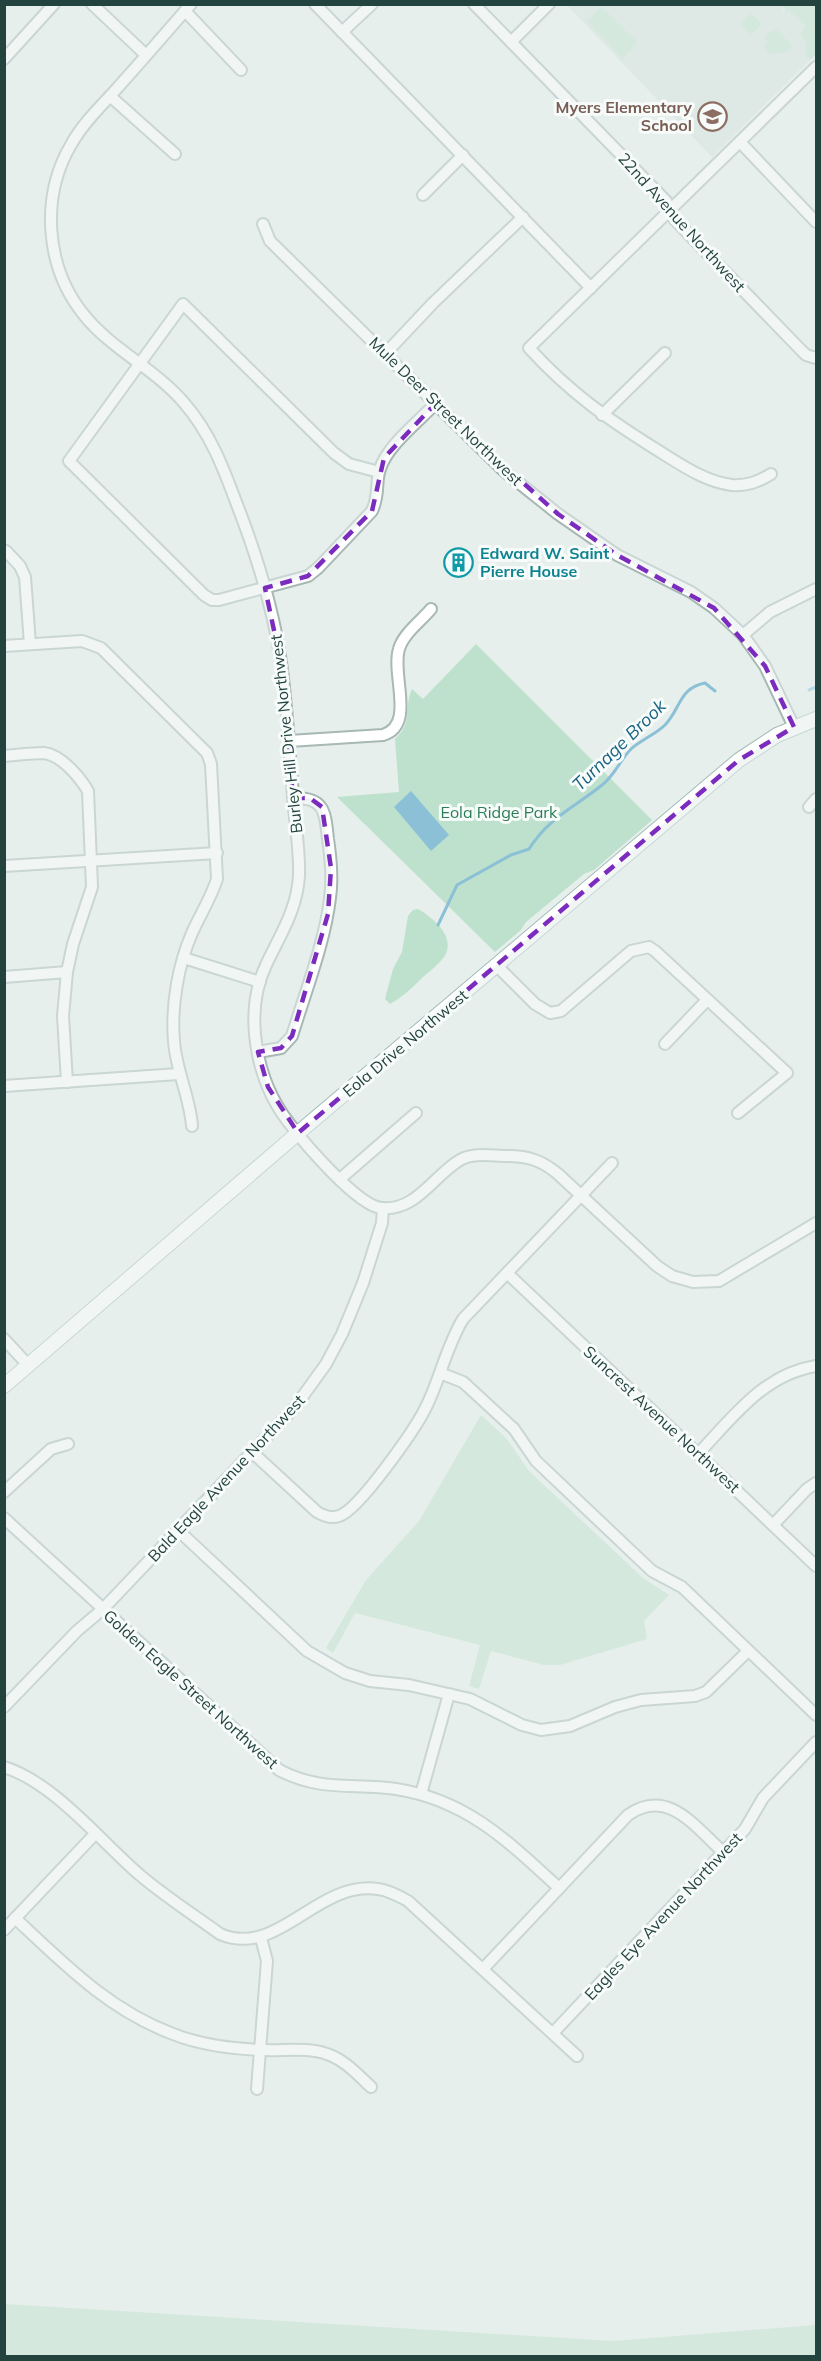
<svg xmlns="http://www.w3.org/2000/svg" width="821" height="2361" font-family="Mulish,sans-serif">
<rect width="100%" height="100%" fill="#e6efec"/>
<path fill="#d4dfdc" d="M567,5H784L783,11L786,13L789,9L806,26L800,32L806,43L805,56L811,59L712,157Z"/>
<g fill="#bee1cd">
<path d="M784,5H816V54L811,59L805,56L806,43L800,33L806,26L789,10L785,13Z"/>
<path d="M601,7L637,42L623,59L587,21Z"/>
<path d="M751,13L762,24L751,35L740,24Z"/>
<path d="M777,30L792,46L786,52L769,54L763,47L768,42L764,38L770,32Z"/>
<path d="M476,644L652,820L594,870L584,874L526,922L521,930L495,952L337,797L399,792L395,739C414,721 403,709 412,689L423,699Z"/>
<path d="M418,909C434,918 457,938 444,957C439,964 430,971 423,977C413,987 403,997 390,1004L385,999L393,969L402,952L408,916L413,910Z"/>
<path d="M481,1415L507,1439L529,1471L643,1578L669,1595L644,1621L647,1639L560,1665H544L491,1651L479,1689L469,1686L480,1645L355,1613L333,1653L326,1648L366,1580L419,1521Z"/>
<path d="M5,2304L613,2341L816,2325V2356H5Z"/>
</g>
<path fill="#8bc0d7" d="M411,791L449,835L431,851L394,807Z"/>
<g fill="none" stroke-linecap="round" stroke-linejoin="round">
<g stroke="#8bc0d7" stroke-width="3">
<path d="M809,690L816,687"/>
<path d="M438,925L457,885L511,855L529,849C548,818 575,807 602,785C615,775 620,760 631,749C641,740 656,734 665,725C681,708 679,688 705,683L715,691"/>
</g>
<defs>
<g id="street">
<path d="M92,4L146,55"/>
<path d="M191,4C165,34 139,64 112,94C98,109 82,125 72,143C40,196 45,267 84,315C112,350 156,369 185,404C210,433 223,467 236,502C256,553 273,607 281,662C287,707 290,752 293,797C295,823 300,850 299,876C297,910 280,935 266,965C243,1014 256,1081 289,1123C305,1144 357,1205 381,1208C416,1212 434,1175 460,1160C473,1152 493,1156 507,1156C528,1156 541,1160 558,1174L657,1266L672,1276L693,1282L719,1281L816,1223"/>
<path d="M315,4L591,288"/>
<path d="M474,4L666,201L675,220L799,348L806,355L816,358"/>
<path d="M185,11L241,70"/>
<path d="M342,32L372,4"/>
<path d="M511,42L549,4"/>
<path d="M4,59L54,4"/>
<path d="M110,96L175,154"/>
<path d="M740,142L816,222"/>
<path d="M423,195L463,155"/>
<path d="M263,224L270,241L504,471L558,514L617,555L691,592L714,608L743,635L765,666L794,727"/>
<path d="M385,354L433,303L523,217"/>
<path d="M602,415L665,353"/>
<path d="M379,472L349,464L334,453L183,304L69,461L204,595L212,600H219L308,576L318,568L372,511C380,493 375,484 380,469C387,446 418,422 435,404"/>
<path d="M771,474C758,482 747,486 732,485C706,482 683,466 662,453C609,420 571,394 529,348L816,67"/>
<path d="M6,551L20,566L25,577L30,644"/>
<path d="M743,635L770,612L816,589"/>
<path d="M4,646L82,641L101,648L207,753L211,764L217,879C211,898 200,915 192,933C178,965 171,1006 174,1041C176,1071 190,1097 192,1126"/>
<path d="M289,741L383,735C416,725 391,675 399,649C403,634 421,621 431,609"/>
<path d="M4,756C17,755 31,753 44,753C61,755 79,776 88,791L92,887L73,944L67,972L63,1016L67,1082"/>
<path d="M809,807L816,799"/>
<path d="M4,866L217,853"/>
<path d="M184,958L260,982"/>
<path d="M497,966L535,1004L550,1013L561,1011L631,951L649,947L655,951L787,1073L738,1113"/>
<path d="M4,977L67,972"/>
<path d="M665,1044L707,1000"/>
<path d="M258,1052L281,1048L292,1036C305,993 325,942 330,898C333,878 331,859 328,839C325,812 325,797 293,798"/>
<path d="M4,1086L178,1074"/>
<path d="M340,1179L416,1113"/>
<path d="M507,1273L816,1566"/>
<path d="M4,1339L28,1365"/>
<path d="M440,1373L463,1382L514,1429L536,1461L652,1571L682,1587L816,1715"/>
<path d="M253,1453L317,1512C324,1516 331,1519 339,1516C359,1510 415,1429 425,1409C440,1380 446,1347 463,1319L612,1163"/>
<path d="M698,1454C733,1417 764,1374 816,1366"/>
<path d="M4,1492L51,1449L68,1444"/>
<path d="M4,1518L279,1770C321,1792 352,1783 396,1789C467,1800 509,1842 559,1888"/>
<path d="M773,1525L807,1489L816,1483"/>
<path d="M179,1531L307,1651L345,1673L370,1681L409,1685L470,1699L522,1725L541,1730L570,1726L615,1707L641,1700L695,1696L706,1692L748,1651"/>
<path d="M4,1707L77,1631L103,1609L295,1407L326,1364L342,1334L363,1283L382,1223L383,1208"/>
<path d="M4,1767C55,1783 101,1842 141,1876C166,1897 194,1915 220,1934C278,1959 317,1880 378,1889C388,1890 399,1896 408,1901L577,2056"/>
<path d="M421,1794L449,1694"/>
<path d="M15,1918C64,1964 109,2010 173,2034C201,2045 234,2049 263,2050C283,2051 308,2047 327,2054C345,2060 358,2075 371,2087"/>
<path d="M4,1930L95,1834"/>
<path d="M483,1969L628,1815C668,1787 695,1827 723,1852"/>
<path d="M553,2033L745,1829L763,1798L816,1742"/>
<path d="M257,2089L267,1961L261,1938"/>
</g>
<path id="secondary" d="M4,1386L298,1133L739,760L777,735L816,719"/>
</defs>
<use href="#street" stroke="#a8b8b5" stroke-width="14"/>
<use href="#secondary" stroke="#a3bcb7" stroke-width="16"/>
<use href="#street" stroke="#fff" stroke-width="10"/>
<use href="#secondary" stroke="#fff" stroke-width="14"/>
</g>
<path d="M0 0H821V2361H0ZM435,404L558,514L617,555L714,608L765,666L794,727L739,760L298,1133L268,1087L258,1052L281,1048L292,1036L328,914L331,868L322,807L310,798H293L282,668L265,588L308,576L372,511L384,458Z" fill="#e6efec" fill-opacity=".55" fill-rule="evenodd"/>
<path fill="none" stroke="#7b2cbf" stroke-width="4.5" stroke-dasharray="12 8" stroke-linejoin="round" d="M435,404L558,514L617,555L714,608L765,666L794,727L739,760L298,1133L268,1087L258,1052L281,1048L292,1036L328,914L331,868L322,807L310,798H293L282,668L265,588L308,576L372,511L384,458Z"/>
<defs>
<symbol id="school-ring" viewBox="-11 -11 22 22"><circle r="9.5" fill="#f7fbfa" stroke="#8d6e63" stroke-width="1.5"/><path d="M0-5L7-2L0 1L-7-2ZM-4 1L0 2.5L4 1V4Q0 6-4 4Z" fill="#8d6e63"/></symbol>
<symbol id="building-ring" viewBox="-11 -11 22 22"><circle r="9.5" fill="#f7fbfa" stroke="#0f9aa8" stroke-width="1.5"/><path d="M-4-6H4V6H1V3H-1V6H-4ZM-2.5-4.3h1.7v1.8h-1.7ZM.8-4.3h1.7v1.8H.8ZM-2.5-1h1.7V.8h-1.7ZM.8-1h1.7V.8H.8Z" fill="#0f9aa8"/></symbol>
</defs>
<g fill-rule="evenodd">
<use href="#school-ring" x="696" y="100" width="33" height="33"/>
<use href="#building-ring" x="442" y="546" width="33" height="33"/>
</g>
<g text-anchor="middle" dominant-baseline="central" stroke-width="6" stroke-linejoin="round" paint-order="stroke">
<g font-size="16" font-weight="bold" fill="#785e54" stroke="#f7fbfa" text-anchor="end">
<text x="692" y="107">Myers Elementary<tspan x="692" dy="18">School</tspan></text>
</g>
<g font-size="16" fill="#23433f" stroke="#f7fbfa">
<text transform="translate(682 222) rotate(48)">22nd Avenue Northwest</text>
<text transform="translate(446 411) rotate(44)">Mule Deer Street Northwest</text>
<text transform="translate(286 734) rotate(-96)">Burley Hill Drive Northwest</text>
<text transform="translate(405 1043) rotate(-40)">Eola Drive Northwest</text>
<text transform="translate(662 1419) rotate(43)">Suncrest Avenue Northwest</text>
<text transform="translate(226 1478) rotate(-47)">Bald Eagle Avenue Northwest</text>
<text transform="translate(191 1689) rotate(42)">Golden Eagle Street Northwest</text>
<text transform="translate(663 1916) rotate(-47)">Eagles Eye Avenue Northwest</text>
</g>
<g font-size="16" font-weight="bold" fill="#0d838f" stroke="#f7fbfa" text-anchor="start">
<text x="480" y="553">Edward W. Saint<tspan x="480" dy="18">Pierre House</tspan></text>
</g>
<g font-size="16" fill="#2a7d56" stroke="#f7fbfa">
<text x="499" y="812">Eola Ridge Park</text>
</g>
<g font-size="18" font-style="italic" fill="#186284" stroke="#f7fbfa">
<text transform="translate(619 745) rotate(-44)">Turnage Brook</text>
</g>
</g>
<rect width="821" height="2361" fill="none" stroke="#23433f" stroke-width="12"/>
</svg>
